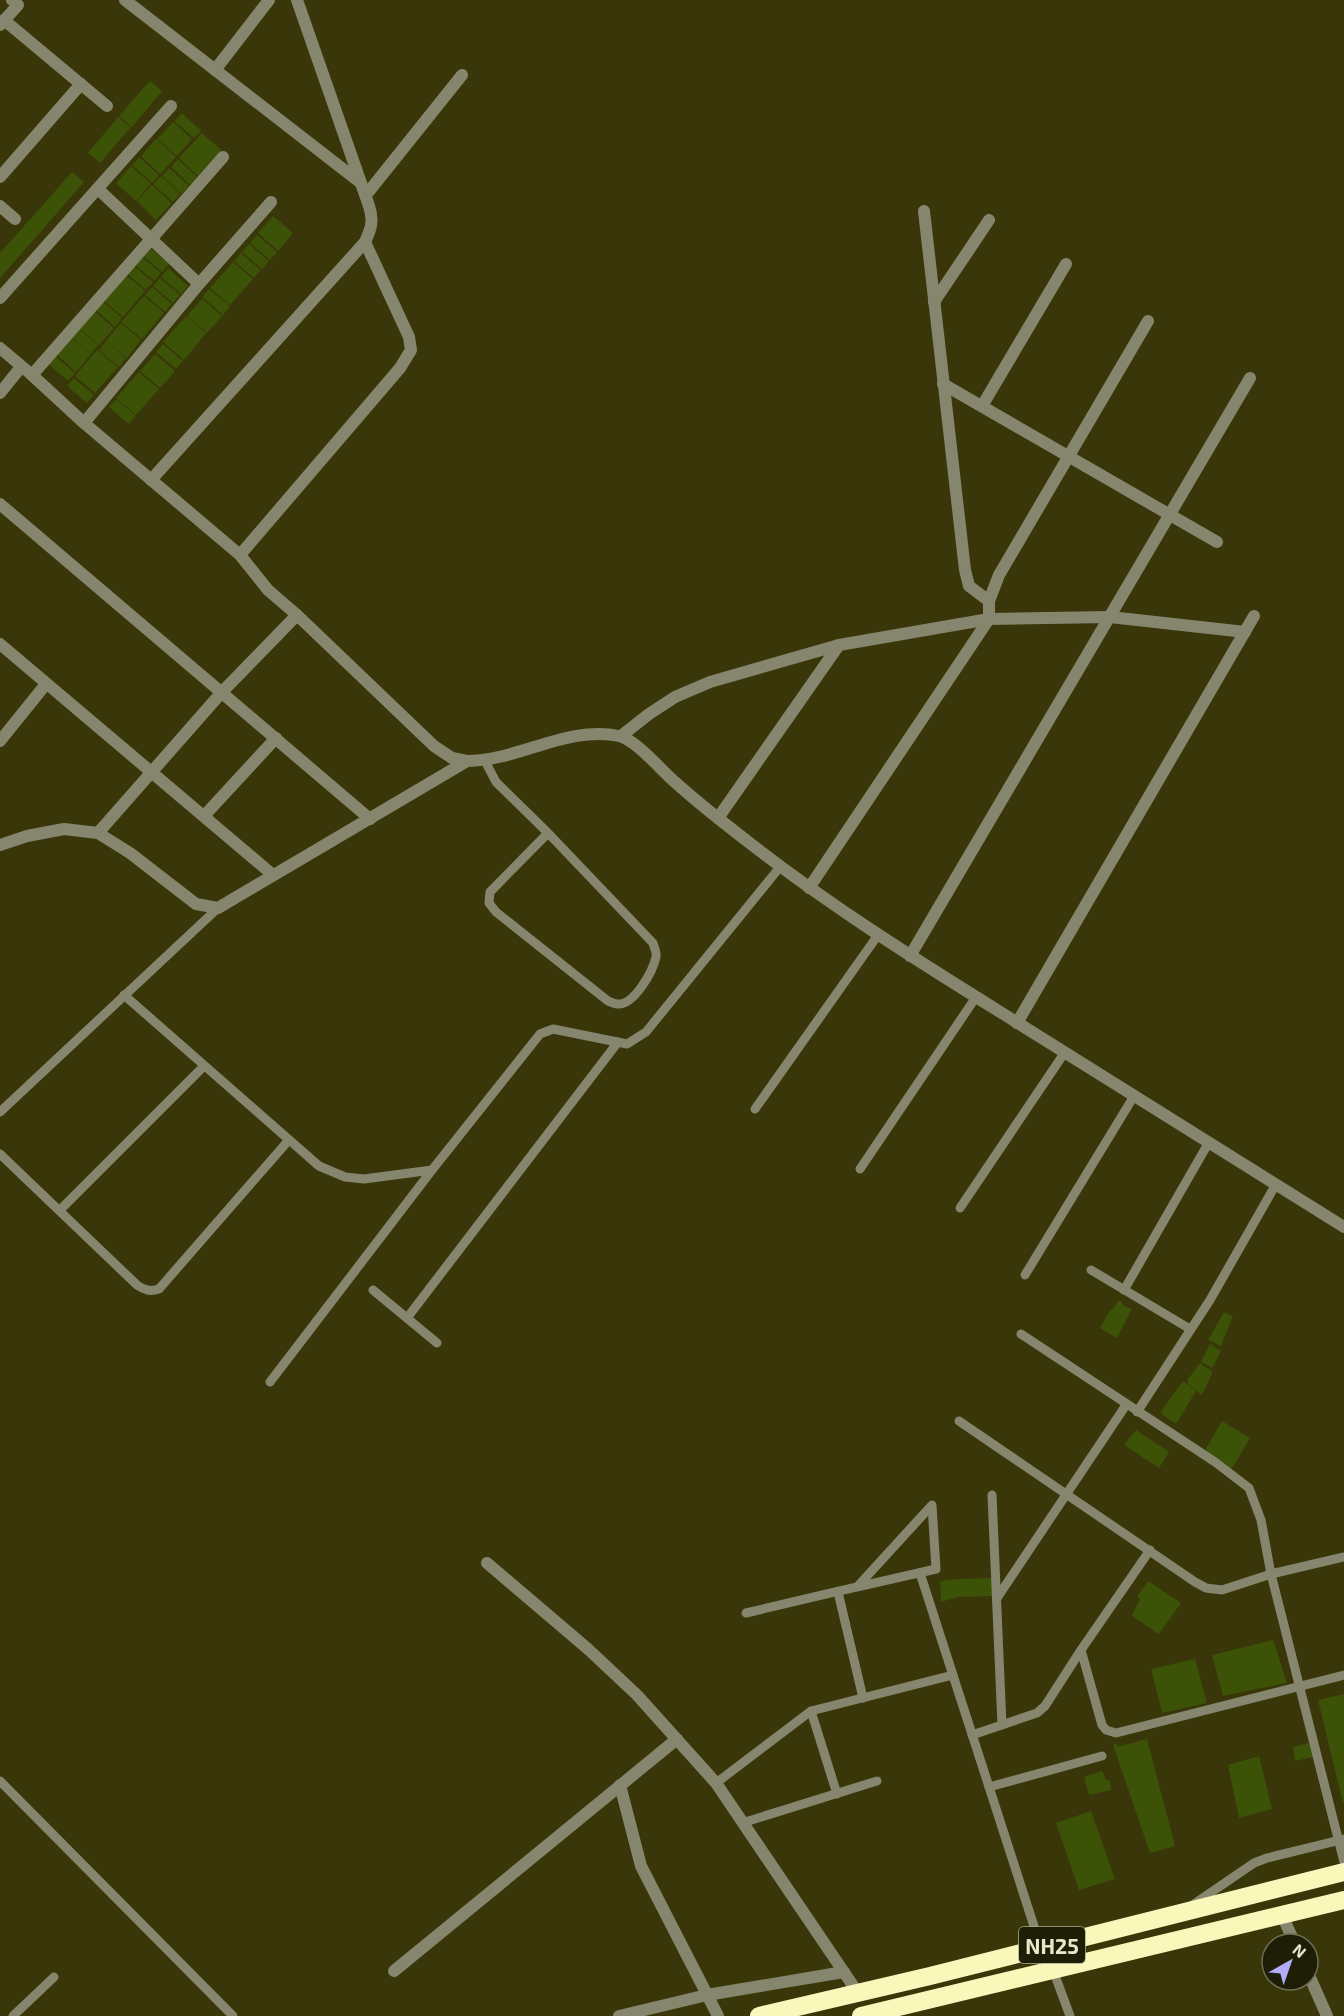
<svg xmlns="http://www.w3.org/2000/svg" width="1344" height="2016" font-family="'Exo 2',sans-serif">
<rect width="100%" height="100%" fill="#393609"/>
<g fill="#3b5207">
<path d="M150,81L162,91L132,127L119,116Z"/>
<path d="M182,113L201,131L194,138L174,121Z"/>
<path d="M118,117L131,127L100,163L88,153Z"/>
<path d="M173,122L192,139L177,156L157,139Z"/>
<path d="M202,133L221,150L198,176L179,158Z"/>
<path d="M156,139L176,157L160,174L141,156Z"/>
<path d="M139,157L159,175L152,183L132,165Z"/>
<path d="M178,159L197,177L190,185L171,167Z"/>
<path d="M131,166L151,184L136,201L116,183Z"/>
<path d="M169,168L189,186L181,194L162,176Z"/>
<path d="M72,172L84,182L0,278V253Z"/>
<path d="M161,176L180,194L173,202L153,184Z"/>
<path d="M152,185L172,203L156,220L137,201Z"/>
<path d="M273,216L293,233L278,251L258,233Z"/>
<path d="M257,235L277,252L270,260L250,243Z"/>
<path d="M249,244L269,261L262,269L242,252Z"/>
<path d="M149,247L169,264L162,272L142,255Z"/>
<path d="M241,253L261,270L254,278L234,261Z"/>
<path d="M141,256L161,273L154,281L134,264Z"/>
<path d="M233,262L253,279L230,305L210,288Z"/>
<path d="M133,265L153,282L146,290L126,273Z"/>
<path d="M168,268L188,286L181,294L161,277Z"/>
<path d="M125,274L145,291L123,317L103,300Z"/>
<path d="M160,278L180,295L173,303L153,286Z"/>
<path d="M152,287L172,304L165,312L145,295Z"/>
<path d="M209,289L230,306L223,315L202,297Z"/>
<path d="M144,296L164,313L142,339L121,322Z"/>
<path d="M202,299L222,316L207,333L187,316Z"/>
<path d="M102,301L122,318L115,327L95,309Z"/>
<path d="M94,311L114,328L99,345L79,328Z"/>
<path d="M186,316L206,333L184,360L163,342Z"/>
<path d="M121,323L141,340L127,358L106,341Z"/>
<path d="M78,328L98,345L91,354L71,337Z"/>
<path d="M70,337L91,354L76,372L56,354Z"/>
<path d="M106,341L126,358L119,367L99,350Z"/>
<path d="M163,344L183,361L176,369L156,352Z"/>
<path d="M97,350L118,367L95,393L75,376Z"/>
<path d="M155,354L175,371L160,388L140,371Z"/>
<path d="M55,356L75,373L68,381L48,364Z"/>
<path d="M139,372L159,389L136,415L116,398Z"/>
<path d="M74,378L94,395L87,403L67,386Z"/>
<path d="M116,399L136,416L129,424L109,407Z"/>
<path d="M1119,1300L1122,1302V1305L1132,1309L1117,1338L1100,1328L1109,1312L1112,1310Z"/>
<path d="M1224,1312L1233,1316L1221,1346L1208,1340Z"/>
<path d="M1210,1344L1221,1351L1212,1368L1201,1362Z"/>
<path d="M1200,1363L1213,1372L1202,1395L1188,1384V1379Z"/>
<path d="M1183,1381L1196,1391L1176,1424L1160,1413Z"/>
<path d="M1222,1421L1250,1438L1231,1470L1204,1452Z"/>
<path d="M1136,1430L1169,1452L1159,1468L1124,1445Z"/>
<path d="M994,1578V1596L958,1597L941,1602L940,1581L957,1579Z"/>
<path d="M1148,1581L1181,1603L1159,1634L1132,1616L1140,1599L1137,1597Z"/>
<path d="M1273,1640L1287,1683L1223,1696L1212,1655Z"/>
<path d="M1195,1659L1207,1703L1162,1713L1151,1669Z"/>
<path d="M1344,1694V1803H1343L1318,1700Z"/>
<path d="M1147,1739L1175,1846L1150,1853L1113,1745L1117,1744V1747Z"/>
<path d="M1309,1743L1313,1757L1295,1761L1293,1747Z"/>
<path d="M1259,1756L1272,1809L1239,1818L1228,1765Z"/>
<path d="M1102,1771L1106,1780H1109L1111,1790L1089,1795L1084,1777Z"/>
<path d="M1091,1811L1115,1879L1079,1890L1056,1823Z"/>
</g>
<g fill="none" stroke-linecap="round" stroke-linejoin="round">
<g stroke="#86866e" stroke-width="9">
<path d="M485,761L496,782L548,833L653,943C654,947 657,953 656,957C653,971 634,1006 617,1004C614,1004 611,1002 608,1001L496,912L489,903L490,892L548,833"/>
<path d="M124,995L319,1166L345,1177L364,1179L432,1170"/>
<path d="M755,1109L878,935"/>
<path d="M0,1112L218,908"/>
<path d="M0,1154L137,1285C145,1290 150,1292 159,1289L288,1141"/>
<path d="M860,1169L976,997"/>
<path d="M960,1208L1065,1052"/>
<path d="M60,1210L204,1066"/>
<path d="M1091,1270L1190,1329"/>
<path d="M1025,1275L1134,1096"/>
<path d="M373,1290L437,1343"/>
<path d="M1124,1290L1209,1142"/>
<path d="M407,1318L618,1042"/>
<path d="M1021,1334L1215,1462L1249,1488L1261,1520L1271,1574L1344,1862"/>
<path d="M270,1382L432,1170L540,1034L553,1029L627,1044L646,1032L780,867"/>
<path d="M1137,1412L1210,1300L1276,1184"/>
<path d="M959,1421L1195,1582L1206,1588L1222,1590L1271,1574L1344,1557"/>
<path d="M992,1495L1002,1725"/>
<path d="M920,1573L1041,1948"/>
<path d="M838,1592L863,1698"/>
<path d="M997,1598L1126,1405"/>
<path d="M746,1613C809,1598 873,1583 936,1569L932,1505L857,1587"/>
<path d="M1081,1650L1102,1725L1106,1730L1116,1733L1344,1675"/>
<path d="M811,1711L837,1794"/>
<path d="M972,1735L1037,1713L1045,1706L1081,1650L1150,1550"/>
<path d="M0,1781L233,2016"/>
<path d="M716,1783L811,1711L953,1675"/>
<path d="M989,1787L1102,1756"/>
<path d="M742,1823L877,1781"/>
<path d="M1194,1904L1254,1863L1267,1858L1344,1839"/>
<path d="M1053,1970L1070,2016"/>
<path d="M13,2016L54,1977"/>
</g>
<g stroke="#86866e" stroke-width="12">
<path d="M125,0L361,183"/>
<path d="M4,20L107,106"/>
<path d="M0,25L18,5L12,0"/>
<path d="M215,70L269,0"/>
<path d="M0,177L81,84"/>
<path d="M98,189L199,284"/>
<path d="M366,195L462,75"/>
<path d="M0,206L15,219"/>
<path d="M924,211L965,570L969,586L989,601"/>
<path d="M0,298L171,106"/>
<path d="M934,302L989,220"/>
<path d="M0,348L32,375L84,423L240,555L268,590L297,615L434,746L452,758L467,761"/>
<path d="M32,375L223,157"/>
<path d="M943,384L1217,542"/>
<path d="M0,393L21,367"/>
<path d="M982,406L1066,264"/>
<path d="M84,423L199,284L271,202"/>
<path d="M151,480L365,242C371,229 374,221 369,206L297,0"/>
<path d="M0,504L370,819"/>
<path d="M240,555L400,368L411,350L409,337L365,242"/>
<path d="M0,644L273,875"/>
<path d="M621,736L649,714L675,697L710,682L839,645L989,619L1110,617L1245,632"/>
<path d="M0,741L46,684"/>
<path d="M204,816L276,738"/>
<path d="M718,818L839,645"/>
<path d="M98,833L222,692L297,615"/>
<path d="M0,845L27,836L64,829L98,833L130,853L196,904L218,908L467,761C518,761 567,725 619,736C635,739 662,771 675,782C699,804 725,824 751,844C832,907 918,961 1005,1015C1118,1086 1231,1156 1344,1227"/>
<path d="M809,888L989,619V601L999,575L1148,321"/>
<path d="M910,956L1250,378"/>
<path d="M1017,1023L1254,616"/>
<path d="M487,1563L588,1649L637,1695L716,1783L858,1993"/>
<path d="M620,1785L641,1866L718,2016"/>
<path d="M1282,1915L1295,1944"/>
<path d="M394,1971L677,1739"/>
<path d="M1308,1973L1327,2016"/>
<path d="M619,2016L707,1995L844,1972"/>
</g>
<g stroke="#f9f7ba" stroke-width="18">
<path d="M759,2016L930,1976L1344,1872"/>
<path d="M861,2016L1344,1900"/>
</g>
</g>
<g text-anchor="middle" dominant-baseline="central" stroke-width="4.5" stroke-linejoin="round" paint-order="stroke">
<rect fill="#1e1d06" stroke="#abaa8f" stroke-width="1.5" x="1019" y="1927" width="66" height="36" rx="4.5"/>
<g font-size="21" font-weight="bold" fill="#e8e7ca">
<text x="1052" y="1945">NH25</text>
</g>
</g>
<g transform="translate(1290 1962) rotate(40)"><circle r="28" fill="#1e1d06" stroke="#6f6e54" stroke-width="1.5"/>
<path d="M0-4.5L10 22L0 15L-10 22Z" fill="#b2adf9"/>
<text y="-9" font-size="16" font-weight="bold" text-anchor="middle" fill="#e8e7ca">N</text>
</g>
</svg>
